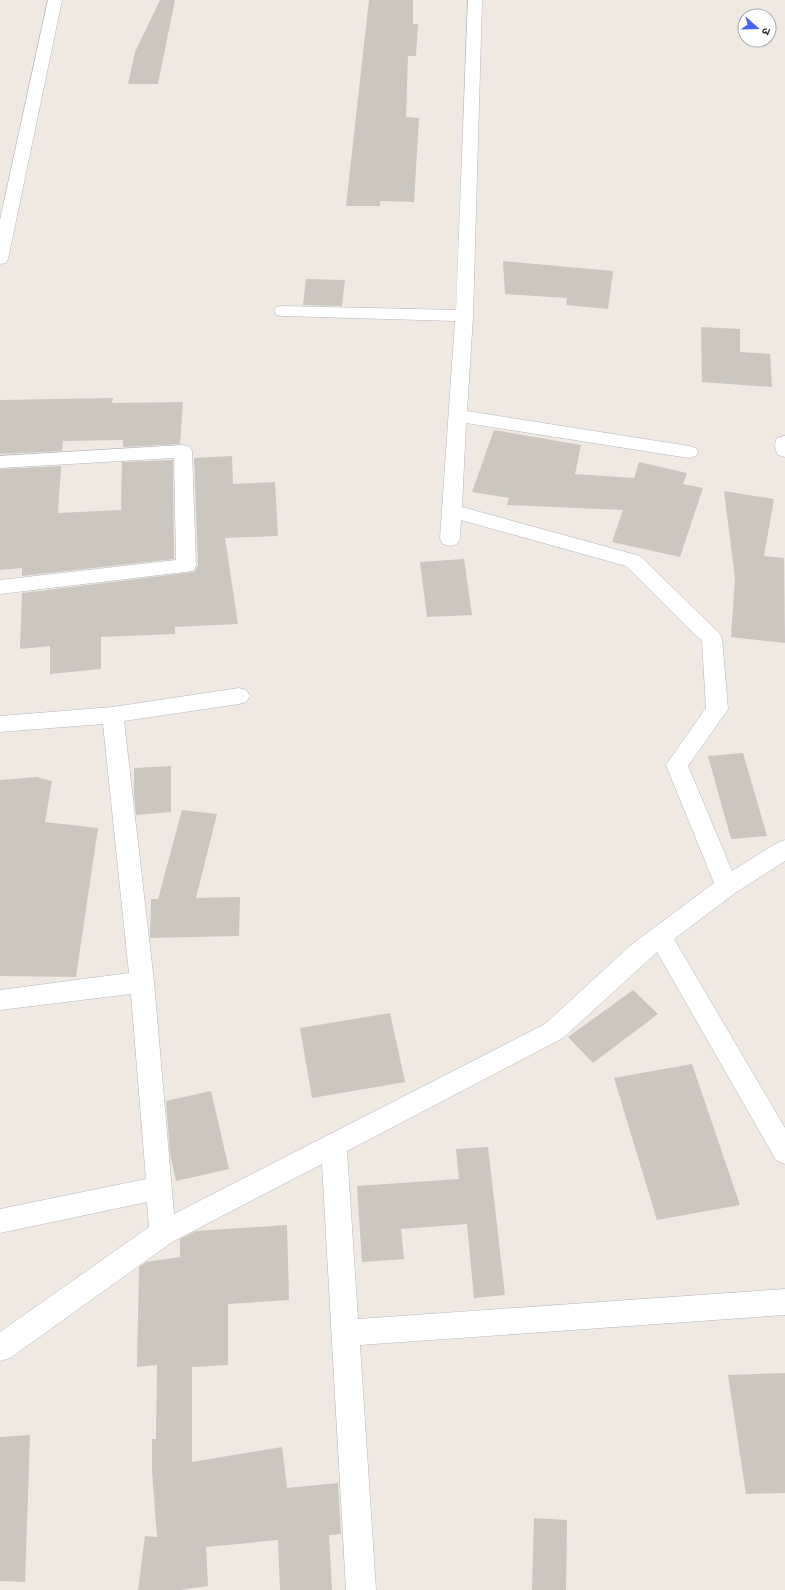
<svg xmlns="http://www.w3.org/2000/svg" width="785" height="1590" font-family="Inter,'Noto Sans Devanagari',sans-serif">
<rect width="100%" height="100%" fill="#efe9e1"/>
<g fill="#cbc7bf">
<path d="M160,0H175L158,84H128L135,52Z"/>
<path d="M369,0H413V24H418L416,56H408L406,117L419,118L414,202L380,201V206H346Z"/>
<path d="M503,261L613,271L608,309L566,305L567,298L505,294Z"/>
<path d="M306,279L345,280L342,306L303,305Z"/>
<path d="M701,327L740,329V352L770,354L772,387L702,382Z"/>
<path d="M113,398L112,403L183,402L180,444L123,447V440L63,441L62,451L0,454V400Z"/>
<path d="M494,430L581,445L575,474L634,478L639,462L687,473L683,484L703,488L680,557L612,542L623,510L507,505L509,498L472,492Z"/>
<path d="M232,456L233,484L275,482L278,536L225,538L238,624L175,627V634L101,637V669L50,674V646L20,649L22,593L194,572L198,566L194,458Z"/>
<path d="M173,460L174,559L22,576V568L0,570V469L61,466L58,513L121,510L122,462Z"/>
<path d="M724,491L774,499L764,556L784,558L785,643L731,637L735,578Z"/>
<path d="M464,559L472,615L427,617L420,562Z"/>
<path d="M743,753L767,836L731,839L708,756Z"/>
<path d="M171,766V812L136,815L134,793V768Z"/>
<path d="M37,777L52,781L45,822L98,828L76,977L0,976V780Z"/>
<path d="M182,810L217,814L196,898L240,897L239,936L150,938L151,899H158Z"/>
<path d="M633,990L658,1014L593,1063L568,1037Z"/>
<path d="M390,1013L405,1082L312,1098L300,1028Z"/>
<path d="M692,1064L740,1205L657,1220L614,1078Z"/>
<path d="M211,1091L229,1169L176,1181L170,1154L166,1101Z"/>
<path d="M488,1147L505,1295L474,1298L467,1224L401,1229L404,1259L362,1262L357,1186L459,1179L456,1149Z"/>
<path d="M287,1225L289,1300L228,1304V1365L192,1367V1462L282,1447L287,1488L338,1483L341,1534L329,1535L332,1590H280L278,1540L206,1547L208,1586L179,1590H138L145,1536L157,1537L152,1471V1439H156L157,1365L137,1367L139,1267L146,1262L180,1257V1239L196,1231Z"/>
<path d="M785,1373V1493L746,1494L728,1375Z"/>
<path d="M30,1435L25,1582L0,1581V1437Z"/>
<path d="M534,1518L567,1520L566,1590H532Z"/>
</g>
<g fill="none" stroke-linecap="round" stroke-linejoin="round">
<defs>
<g id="minor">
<path d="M48,0H62L8,259L6,263L0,264V220Z"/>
<path d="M468,0H482L473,316L467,411L689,446L696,448L698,452L696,456L689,458L466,423L462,507L640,556L719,633L722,638L728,709L688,766L732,871L777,843L785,840V861L735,893L674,939L785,1128V1164L776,1160L657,952L563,1038L347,1151L358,1319L785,1289V1315L360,1345L376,1590H346L322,1164L172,1242L10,1358L0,1361V1332L149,1227L147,1202L0,1233V1209L146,1179L131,994L0,1010V990L129,973L103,724L0,732V716L113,707L239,688L246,690L250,696L246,702L239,704L124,721L154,982L174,1214L545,1024L631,945L714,883L666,765L706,708L702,641L626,566L461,520L460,539L457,544L450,546L443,544L440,539L455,321L283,316L277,315L274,311L277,307L283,306L456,310Z"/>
<path d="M784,436H785V457L778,455C775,449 774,444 777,438Z"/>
<path d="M183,445L190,447L192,451L196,566L193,571L0,594V580L176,560L174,458L0,468V456Z"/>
</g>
</defs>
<use href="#minor" stroke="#b4b7c1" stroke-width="1"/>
<use href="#minor" fill="#fff" fill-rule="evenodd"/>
</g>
<g transform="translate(757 28) rotate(110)"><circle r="19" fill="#ffffff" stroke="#ababab"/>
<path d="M0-3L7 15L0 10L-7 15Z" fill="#4264fb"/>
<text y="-6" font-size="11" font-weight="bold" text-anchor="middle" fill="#2e2e2e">उ</text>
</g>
</svg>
